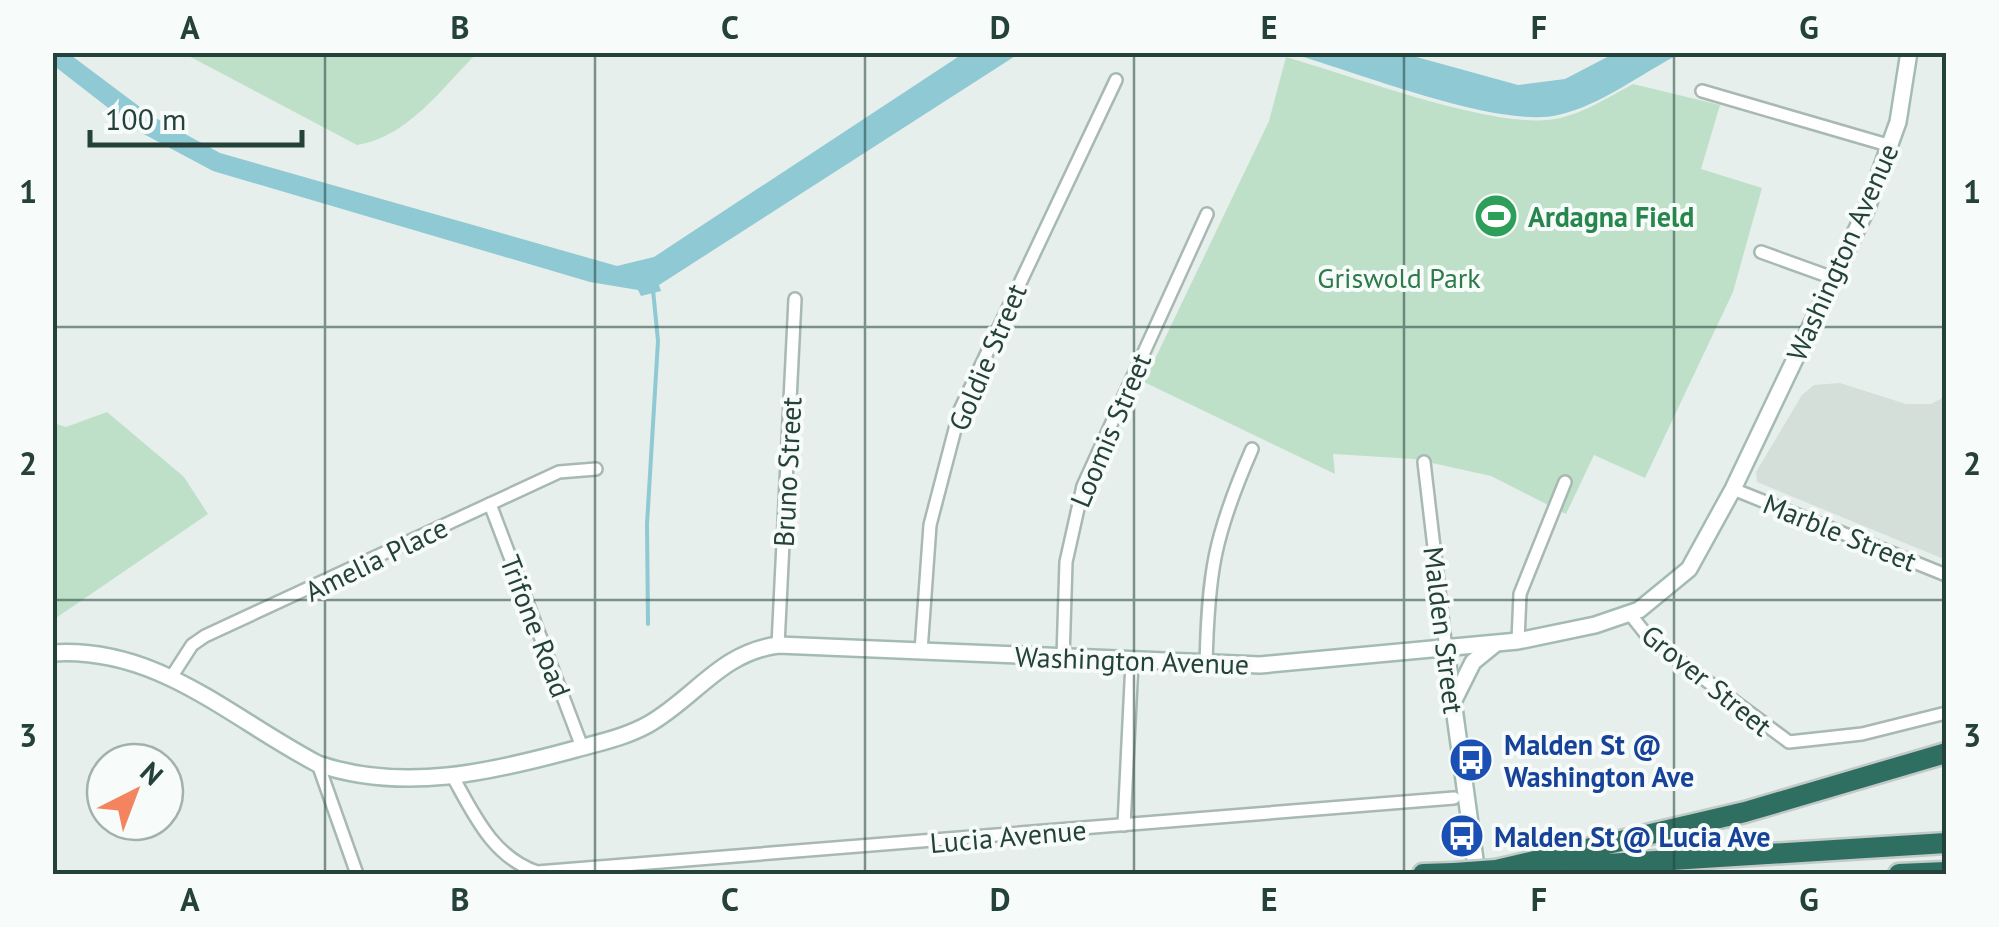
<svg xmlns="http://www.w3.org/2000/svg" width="1999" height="927" font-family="'PT Sans',sans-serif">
<rect width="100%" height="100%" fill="#e6efeb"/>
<path fill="#d4dfda" d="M1840,383L1906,404H1931L1946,396V560L1757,482L1756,472L1802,395L1814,385Z"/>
<g fill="#bfe0c8">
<path d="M183,53H477C442,88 408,137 357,145Z"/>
<path d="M1286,57C1352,76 1485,126 1548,120C1578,117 1607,98 1633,84L1720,105L1701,169L1762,188L1733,292L1645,478L1594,455L1566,514L1491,476L1414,459L1333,454L1335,474L1144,382L1269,121Z"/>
<path d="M107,412L184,477L208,514L53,620V423L66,427Z"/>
</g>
<g fill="#8ec9d4">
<path d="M52,53H68L152,116L220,153L617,266L654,257L964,53H1020L659,285L661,291L641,296L638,290L590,282L213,171L138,131L53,65Z"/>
<path d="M1290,53H1402L1518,85L1565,79L1615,53H1681C1642,73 1600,106 1558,115C1498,129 1354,71 1290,53Z"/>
</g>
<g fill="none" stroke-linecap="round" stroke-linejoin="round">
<path stroke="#8ec9d4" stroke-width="4" d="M648,624L647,524L658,341L653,290"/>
<defs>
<g id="street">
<path d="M1702,91L1891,146"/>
<path d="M1761,252L1833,278"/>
<path d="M1424,462L1446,650"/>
<path d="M1733,489L1946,575"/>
<path d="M490,504L582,747"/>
<path d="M1630,614L1649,638L1789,742L1862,734L1946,713"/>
<path d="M1518,641L1520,594L1565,482"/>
<path d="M778,645L795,299"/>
<path d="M921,651L930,525L960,410L1116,80"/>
<path d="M1063,658L1066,562L1083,486L1207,214"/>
<path d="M1206,666C1208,572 1214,536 1252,449"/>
<path d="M172,676L192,645L205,636L559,472L596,469"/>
<path d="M318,764L357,874"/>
<path d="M453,777C474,815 493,857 537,872L1454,798"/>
<path d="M1124,825L1132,662"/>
</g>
<g id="secondary">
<path d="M1446,650L1477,874"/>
<path d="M52,653C158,646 230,718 318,764C403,793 492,772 576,749C601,742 626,737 649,724C696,697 720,653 778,645L1260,665L1518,641L1595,625L1639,610L1689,569L1733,489L1867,208L1898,122L1909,52"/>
<path d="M1455,698L1473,662L1494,645"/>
</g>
<g id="highway">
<path d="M1543,868L1946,843"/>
<path d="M1496,870L1745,812L1946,753"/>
<path d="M1423,874L1454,873"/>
<path d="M1899,874L1946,872"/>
</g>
</defs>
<use href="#street" stroke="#a8b8b2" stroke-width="16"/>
<use href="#secondary" stroke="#a4bbb3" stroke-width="20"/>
<use href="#highway" stroke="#c2cac8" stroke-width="25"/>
<use href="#street" stroke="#fff" stroke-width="11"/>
<use href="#secondary" stroke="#fff" stroke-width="15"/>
<use href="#highway" stroke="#2f6f62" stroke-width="20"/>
<defs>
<path id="highway-bridge" d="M1454,873L1496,870"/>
</defs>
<use href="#highway-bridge" stroke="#c2cac8" stroke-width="25" stroke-linecap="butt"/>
<use href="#highway-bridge" stroke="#2f6f62" stroke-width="20"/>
</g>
<path fill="none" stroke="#24423a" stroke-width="2.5" stroke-opacity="0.55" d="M325,52V874M595,52V874M865,52V874M1134,52V874M1404,52V874M1674,52V874M52,327H1946M52,600H1946"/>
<defs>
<symbol id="stadium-disc" viewBox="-11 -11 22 22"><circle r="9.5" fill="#2e9e5b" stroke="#f7fbf9"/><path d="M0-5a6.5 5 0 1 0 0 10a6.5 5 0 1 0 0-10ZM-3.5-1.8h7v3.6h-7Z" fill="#fff"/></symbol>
<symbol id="bus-disc" viewBox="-11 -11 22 22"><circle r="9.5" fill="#1a4fb4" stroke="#f7fbf9"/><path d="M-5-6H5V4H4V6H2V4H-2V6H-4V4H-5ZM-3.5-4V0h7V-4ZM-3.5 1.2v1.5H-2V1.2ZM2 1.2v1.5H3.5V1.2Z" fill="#fff"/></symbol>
</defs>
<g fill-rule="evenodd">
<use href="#stadium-disc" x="1471" y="191" width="50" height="50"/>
<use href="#bus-disc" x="1446" y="735" width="50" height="50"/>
<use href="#bus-disc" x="1437" y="811" width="50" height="50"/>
</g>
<g text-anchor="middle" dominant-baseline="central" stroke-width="8" stroke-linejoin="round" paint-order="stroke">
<g font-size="28" font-weight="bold" fill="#27864d" stroke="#f7fbf9" text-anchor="start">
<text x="1528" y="216">Ardagna Field</text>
</g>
<g font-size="28" fill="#24423a" stroke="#f7fbf9">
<text transform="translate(1842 252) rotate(-66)">Washington Avenue</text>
<text transform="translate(987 357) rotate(-67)">Goldie Street</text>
<text transform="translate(1110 430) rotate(-67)">Loomis Street</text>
<text transform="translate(787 472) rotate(-87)">Bruno Street</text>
<text transform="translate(1840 532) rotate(22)">Marble Street</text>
<text transform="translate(376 559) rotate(-26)">Amelia Place</text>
<text transform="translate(536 626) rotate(69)">Trifone Road</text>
<text transform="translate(1444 630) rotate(83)">Malden Street</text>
<text transform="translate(1132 660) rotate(2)">Washington Avenue</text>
<text transform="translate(1707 680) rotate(39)">Grover Street</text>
<text transform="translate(1008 836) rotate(-5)">Lucia Avenue</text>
</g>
<g font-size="28" fill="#2d7a4b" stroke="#f7fbf9">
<text x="1399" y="277">Griswold Park</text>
</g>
<g font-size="28" font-weight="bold" fill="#164399" stroke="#f7fbf9" text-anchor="start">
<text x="1504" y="744">Malden St @<tspan x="1504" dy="32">Washington Ave</tspan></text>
<text x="1494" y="836">Malden St @ Lucia Ave</text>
</g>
</g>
<rect width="1999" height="927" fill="none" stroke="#f7fbf9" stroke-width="110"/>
<g transform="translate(135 792) rotate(42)"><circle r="48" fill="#f7fbf9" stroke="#a3b1ad" stroke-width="2.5"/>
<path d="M0-8L18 38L0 25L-18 38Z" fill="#f4845f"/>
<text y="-15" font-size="28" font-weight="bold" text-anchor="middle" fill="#24423a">N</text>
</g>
<path d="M90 130v15h212v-15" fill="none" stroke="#24423a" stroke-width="5"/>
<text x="105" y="130" font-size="30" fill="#24423a" stroke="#f7fbf9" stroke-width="8" paint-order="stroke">100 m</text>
<rect x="55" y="55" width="1889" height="817" fill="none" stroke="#24423a" stroke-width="4"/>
<g font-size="32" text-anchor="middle" font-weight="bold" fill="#24423a">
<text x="190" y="39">A</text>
<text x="460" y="39">B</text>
<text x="730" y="39">C</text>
<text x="1000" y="39">D</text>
<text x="1269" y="39">E</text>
<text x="1539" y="39">F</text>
<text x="1809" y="39">G</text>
<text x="28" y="203">1</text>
<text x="1972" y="203">1</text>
<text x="28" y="475">2</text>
<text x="1972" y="475">2</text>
<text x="28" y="747">3</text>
<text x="1972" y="747">3</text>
<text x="190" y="911">A</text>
<text x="460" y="911">B</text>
<text x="730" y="911">C</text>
<text x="1000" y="911">D</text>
<text x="1269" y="911">E</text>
<text x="1539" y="911">F</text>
<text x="1809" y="911">G</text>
</g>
</svg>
